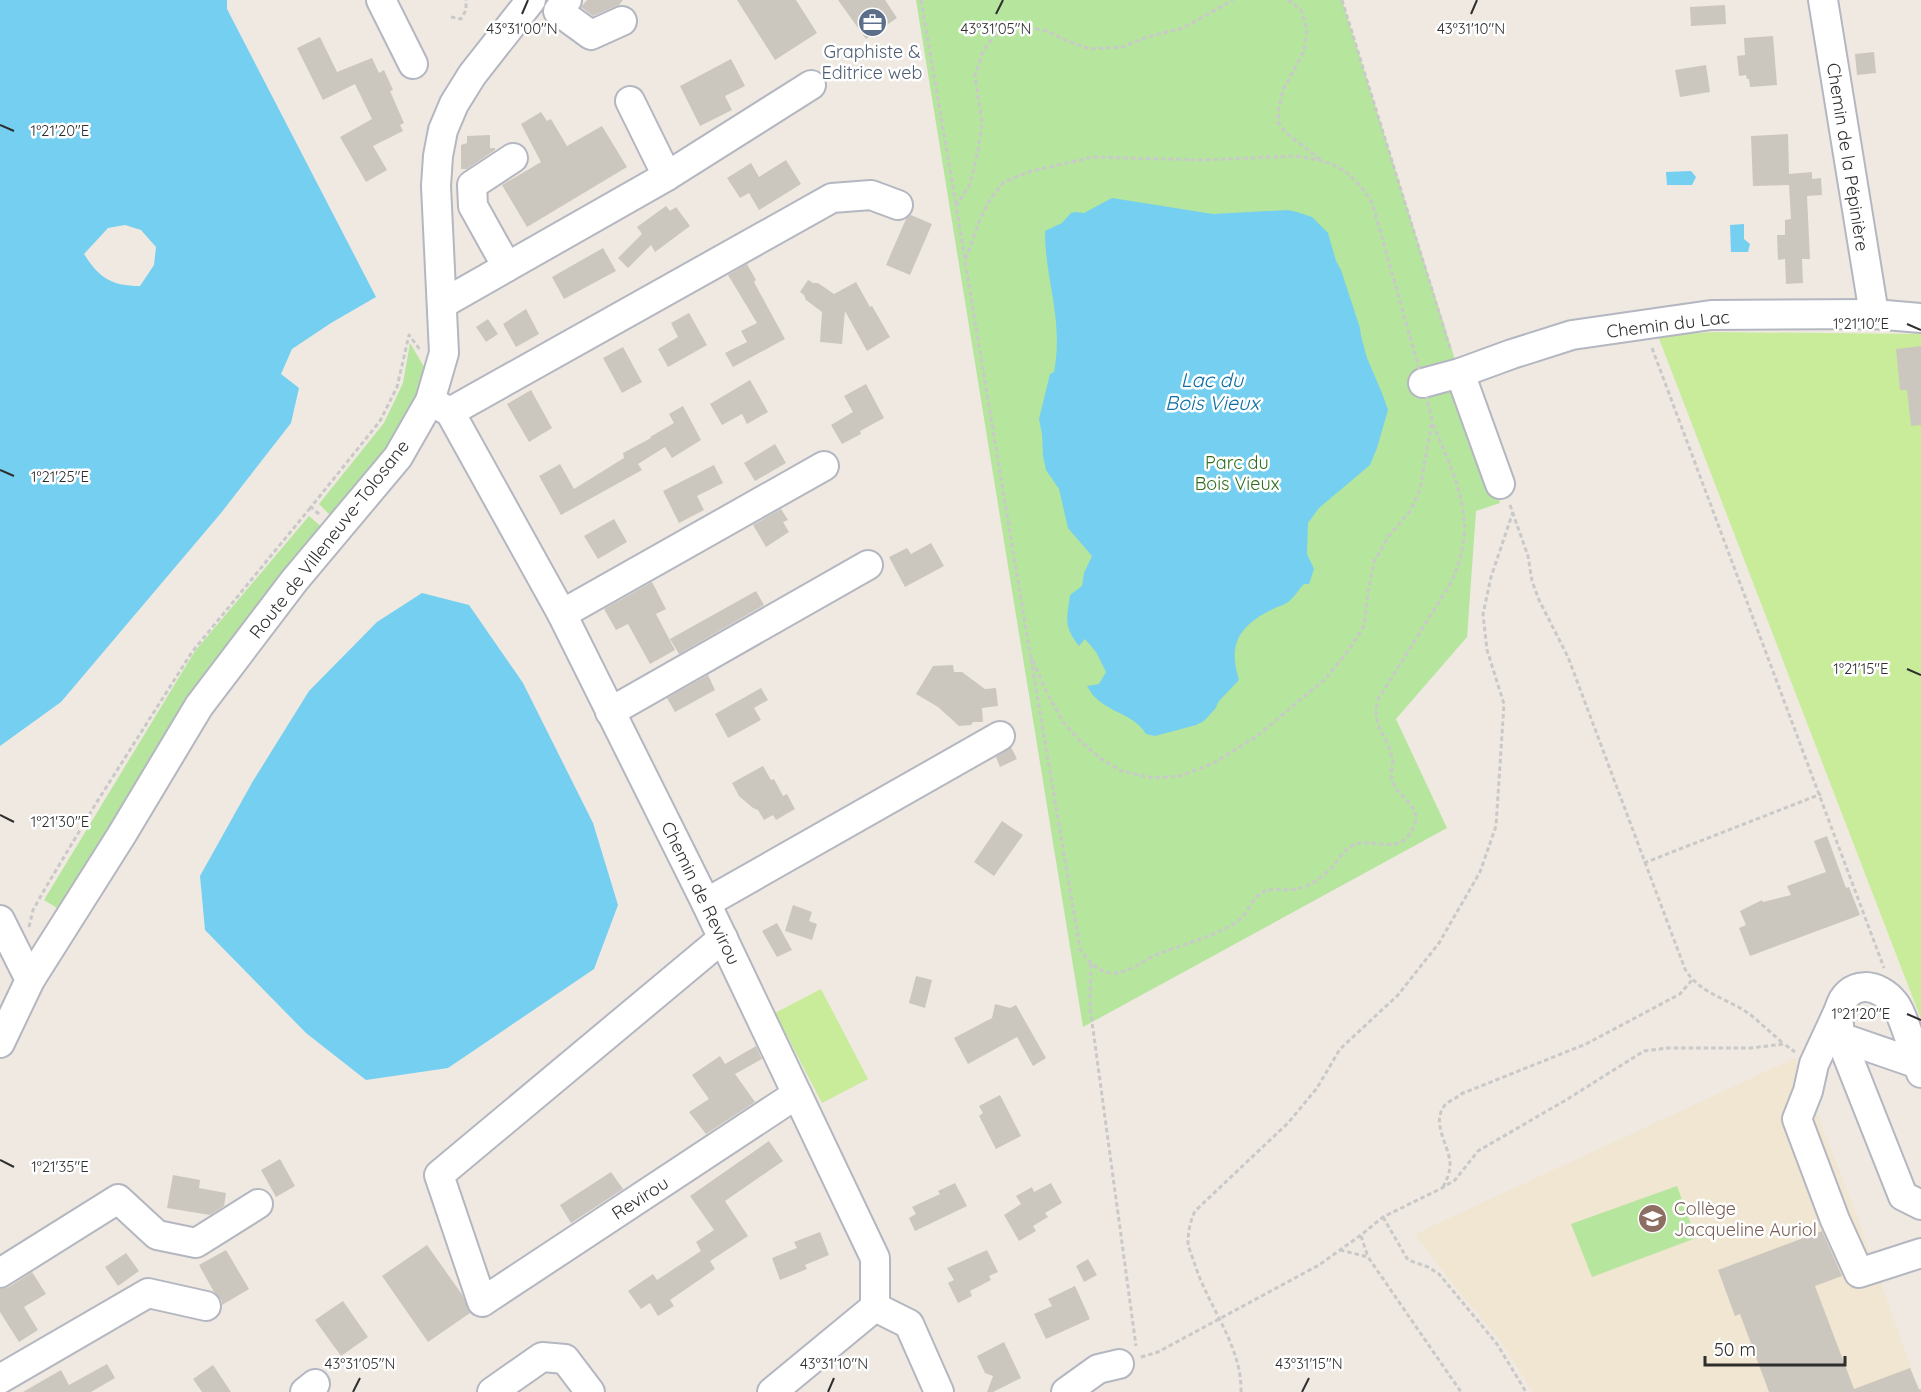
<svg xmlns="http://www.w3.org/2000/svg" width="1921" height="1392" font-family="Quicksand,sans-serif">
<rect width="100%" height="100%" fill="#efe9e1"/>
<path fill="#f0e6d1" d="M1795,1058L1852,1203L1920,1392H1533L1499,1339L1455,1287L1415,1234Z"/>
<g fill="#b6e59e">
<path d="M916,0H1342L1500,503L1476,511L1467,637L1396,719L1447,828L1083,1027Z"/>
<path d="M410,343L427,372C412,429 370,474 333,518L319,504L384,423L403,383Z"/>
<path d="M309,516L325,530L62,911L44,900L195,651Z"/>
<path d="M1677,1186L1696,1238L1592,1277L1571,1224Z"/>
</g>
<g fill="#c9ec9a">
<path d="M1714,332L1921,334V1019L1658,336Z"/>
<path d="M821,989L868,1079L822,1103L775,1013Z"/>
</g>
<g fill="#75cff0" fill-rule="evenodd">
<path d="M0,0H227V9L376,297L331,323L292,349L281,374L299,388L291,423L221,513L61,702L0,746ZM125,225L141,230L156,247L154,265L140,286C112,286 99,278 84,254L108,228Z"/>
<path d="M1691,171L1696,177L1692,185H1667L1666,172Z"/>
<path d="M1112,198L1213,214L1288,210L1297,212L1312,217L1328,233L1336,261L1341,270L1360,328L1361,336L1367,358L1382,393L1388,410L1377,448L1370,465L1319,508L1308,523L1307,554L1314,569L1309,584H1304C1299,589 1294,598 1288,602C1284,605 1279,606 1275,608C1241,624 1227,642 1239,680L1219,701L1215,709L1204,721L1196,725L1155,736L1146,734C1135,715 1111,713 1096,698C1092,695 1090,690 1087,686L1099,684L1106,672L1096,652L1085,639L1079,646C1063,626 1067,619 1070,595L1082,586L1084,573L1092,556L1068,528L1059,489L1046,470L1043,456L1042,434L1039,419L1050,374L1054,372C1064,320 1045,281 1045,231L1062,223L1071,213L1075,212L1084,213Z"/>
<path d="M1744,224V239L1750,244L1748,252H1731L1730,225Z"/>
<path d="M422,593L469,605L523,683L593,823L618,905L594,969L448,1068L366,1080L306,1033L205,930L200,876L253,781L309,691L377,622Z"/>
</g>
<g fill="#cbc7bf">
<path d="M587,0H623L619,5L593,16L581,7Z"/>
<path d="M737,0H796L817,33L775,60Z"/>
<path d="M838,0H885L897,18L866,39Z"/>
<path d="M1725,5L1726,24L1691,26L1690,7Z"/>
<path d="M1773,36L1777,85L1750,87L1749,79H1747L1746,75L1739,76L1737,56L1745,55L1744,38Z"/>
<path d="M320,37L337,72L372,58L379,73L384,70L393,90L390,91L404,123L400,125L403,131L373,146L387,170L366,182L340,137L372,119L355,84L323,100L297,48Z"/>
<path d="M1874,52L1876,73L1857,75L1855,54Z"/>
<path d="M731,59L745,86L725,96L732,110L700,126L680,86Z"/>
<path d="M1706,65L1710,92L1680,97L1675,70Z"/>
<path d="M541,112L547,121L551,119L567,146L602,126L627,167L527,227L502,185L541,162L521,124Z"/>
<path d="M1788,134L1789,174L1812,172V179L1821,178L1822,195L1807,196L1810,259H1802L1803,283L1786,284L1785,259L1778,260L1777,235H1785V220L1791,219L1789,185L1753,186L1751,136Z"/>
<path d="M490,135V148H495V150L467,169H461V145L467,143V136Z"/>
<path d="M786,160L801,184L759,210L749,193L740,198L727,178L751,163L759,177Z"/>
<path d="M666,206L670,211L676,207L690,226L655,252L651,245L628,268L618,258L642,234L637,227Z"/>
<path d="M911,215L932,224L910,275L886,265L906,219Z"/>
<path d="M603,248L616,271L564,299L552,277Z"/>
<path d="M747,264L756,280L754,282L785,339L733,367L725,353L747,342L741,331L757,323L728,275Z"/>
<path d="M808,280L813,283H818L834,294L856,282L870,307L872,306L890,337L867,351L845,311L842,344L820,342L822,312L806,300L804,295L800,292Z"/>
<path d="M526,309L539,334L516,347L503,324Z"/>
<path d="M689,313L707,345L668,367L658,349L678,337L671,323Z"/>
<path d="M488,319L498,334L486,342L476,327Z"/>
<path d="M1921,346V425L1911,426L1907,390H1900L1896,349Z"/>
<path d="M623,347L642,382L622,393L603,358Z"/>
<path d="M750,380L768,412L747,424L742,414L722,425L710,404Z"/>
<path d="M866,384L884,418L860,431L861,434L842,444L831,425L853,412L844,396Z"/>
<path d="M531,390L552,428L529,442L507,404Z"/>
<path d="M683,406L701,440L672,458L665,447L638,464L642,470L561,515L539,476L560,464L574,489L624,458L623,453L651,438L650,437L674,423L669,414Z"/>
<path d="M775,444L786,463L755,481L744,463Z"/>
<path d="M714,465L723,483L697,496L704,510L679,523L663,491Z"/>
<path d="M781,509L788,520L783,522L789,532L766,547L753,525Z"/>
<path d="M614,519L627,542L598,559L584,536Z"/>
<path d="M931,543L944,566L905,587L889,557L907,548L911,554Z"/>
<path d="M652,582L666,609L656,614L675,650L650,664L628,624L616,630L604,609Z"/>
<path d="M756,591L764,605L679,654L670,639Z"/>
<path d="M953,665L954,672H962L985,689L996,688L998,706L982,708L983,722H973L971,725L959,726L938,707L916,694L933,666Z"/>
<path d="M708,675L715,690L675,712L667,698Z"/>
<path d="M761,688L768,700L754,708L761,720L728,738L715,714Z"/>
<path d="M1011,747L1017,759L1000,767L996,757Z"/>
<path d="M763,766L771,780L774,779L783,796L787,794L795,809L776,820L773,815L764,820L758,810L753,808L739,796L732,783Z"/>
<path d="M1002,821L1023,835L994,876L974,862Z"/>
<path d="M1827,836L1846,888L1849,887L1860,915L1750,956L1739,928L1746,925L1740,911L1762,900L1763,902L1791,895L1787,886L1826,872L1814,841Z"/>
<path d="M793,905L812,912L809,921L817,924L812,940L785,931Z"/>
<path d="M777,923L792,950L777,957L762,931Z"/>
<path d="M916,976L932,980L925,1008L909,1003Z"/>
<path d="M995,1004L1010,1008L1016,1005L1046,1058L1033,1066L1017,1037L968,1064L954,1038L992,1018Z"/>
<path d="M756,1046L762,1059L735,1074L755,1102L706,1134L689,1112L709,1099L692,1075L720,1056L725,1064Z"/>
<path d="M1000,1095L1021,1136L996,1149L979,1116L983,1113L979,1106Z"/>
<path d="M769,1141L783,1161L725,1201L748,1236L710,1261L715,1269L670,1300L674,1306L658,1316L650,1303L641,1309L628,1291L653,1274L657,1280L701,1251L696,1242L714,1230L690,1196Z"/>
<path d="M280,1159L295,1186L276,1197L261,1170Z"/>
<path d="M611,1172L623,1189L571,1223L560,1205Z"/>
<path d="M173,1175L200,1180L199,1188L226,1193L224,1206L210,1215L167,1208Z"/>
<path d="M955,1183L967,1206L915,1231L909,1218L916,1214L912,1207L940,1194L938,1191Z"/>
<path d="M1051,1183L1062,1203L1045,1213L1048,1217L1033,1226L1036,1231L1019,1241L1004,1215L1021,1204L1016,1196L1032,1187L1034,1192Z"/>
<path d="M1822,1231L1842,1276L1815,1286L1854,1389L1910,1368L1920,1392H1769L1740,1314L1735,1316L1718,1270Z"/>
<path d="M820,1232L829,1255L805,1265L807,1269L780,1280L772,1258L797,1248L794,1242Z"/>
<path d="M427,1245L463,1296L470,1313L428,1342L382,1276Z"/>
<path d="M226,1250L249,1289L222,1305V1301L214,1292L199,1265Z"/>
<path d="M987,1250L998,1272L989,1276L991,1280L970,1291L972,1296L958,1303L948,1283L954,1280L947,1268Z"/>
<path d="M126,1253L139,1271L118,1286L105,1267Z"/>
<path d="M1088,1259L1097,1275L1084,1282L1076,1266Z"/>
<path d="M32,1272L46,1294L24,1307L38,1330L19,1342L0,1312V1289L9,1287Z"/>
<path d="M1075,1286L1090,1319L1046,1339L1034,1314L1052,1306L1048,1299Z"/>
<path d="M343,1301L368,1337L341,1356L315,1320Z"/>
<path d="M1004,1342L1021,1378L993,1392H987L993,1376L985,1373L977,1356Z"/>
<path d="M107,1364L115,1378L91,1392H23L61,1370L69,1385Z"/>
<path d="M213,1365L231,1392H202L193,1379Z"/>
</g>
<g fill="none" stroke-linecap="round" stroke-linejoin="round">
<defs>
<g id="minor">
<path d="M381,0L413,64"/>
<path d="M567,0L558,11L591,35L622,21"/>
<path d="M1823,0L1874,314"/>
<path d="M667,176L811,85"/>
<path d="M507,267L473,206L472,185L513,158"/>
<path d="M442,304L667,176L630,101"/>
<path d="M1460,373L1500,484"/>
<path d="M1423,383L1460,373L1512,354L1572,335L1711,315L1874,314L1921,318"/>
<path d="M430,401L450,412L562,614L706,903L875,1258V1307L909,1324L939,1392"/>
<path d="M450,412L832,198L871,195L898,205"/>
<path d="M562,614L824,466"/>
<path d="M610,712L868,565"/>
<path d="M706,903L1000,736"/>
<path d="M0,920L30,980"/>
<path d="M723,938L439,1175L482,1302L797,1094"/>
<path d="M1839,1010L1814,1064L1808,1091L1797,1119L1835,1220L1859,1273L1921,1253"/>
<path d="M1840,1037L1903,1196L1921,1205"/>
<path d="M0,1043L30,980L121,836L199,706L294,581L398,457L430,401L444,353L436,186L438,156L443,130L454,104L472,75L531,0"/>
<path d="M1918,1064L1840,1037C1840,1029 1837,1017 1839,1010C1847,979 1879,982 1895,1004C1904,1016 1915,1057 1921,1073"/>
<path d="M0,1273L118,1199L157,1235L196,1243L258,1204"/>
<path d="M0,1379L148,1293L206,1306"/>
<path d="M305,1392L315,1384"/>
<path d="M492,1392L542,1357L565,1359L590,1392"/>
<path d="M772,1392L875,1307"/>
<path d="M1066,1392L1098,1369L1119,1364"/>
</g>
</defs>
<use href="#minor" stroke="#b4b7c1" stroke-width="32"/>
<g stroke="#c9c9c9" stroke-width="3" stroke-dasharray="4.5 3" stroke-linecap="butt">
<path d="M921,0L956,204"/>
<path d="M1288,0L1301,10L1307,29L1304,51L1283,90L1279,107L1278,122L1286,133L1320,159"/>
<path d="M1342,0L1451,351"/>
<path d="M451,17L461,19L466,10V0"/>
<path d="M1296,156C1336,162 1349,168 1372,202L1423,383L1432,420L1420,490L1410,511L1388,537L1374,562L1368,592L1364,626L1348,651L1325,679L1257,736L1214,763L1180,776L1153,778L1121,771L1100,758L1080,741L1063,722L1047,693L1030,654L965,261L980,219L990,199L1004,182L1028,172L1093,157L1200,160Z"/>
<path d="M965,258L956,206L970,184L978,151L982,123L975,76L983,51L995,35L1018,25L1047,31L1065,40L1090,49L1122,47L1147,37L1183,28L1233,0"/>
<path d="M1652,348L1884,968"/>
<path d="M1510,505L1528,556L1532,581L1539,600L1568,657L1685,969C1699,993 1726,998 1748,1013C1760,1022 1772,1034 1784,1044"/>
<path d="M319,514L311,507L380,421L397,387L409,335L421,351"/>
<path d="M1031,659L1080,949C1089,962 1099,974 1116,973C1132,971 1144,960 1158,954C1184,944 1214,937 1238,921C1248,914 1251,899 1261,893C1272,886 1286,892 1297,889C1311,886 1326,875 1335,864C1339,858 1344,851 1350,847C1368,833 1399,861 1414,826C1423,805 1396,797 1392,780C1390,772 1394,764 1392,757C1387,733 1372,730 1377,701L1452,581C1456,571 1460,561 1462,550C1472,506 1448,461 1432,422"/>
<path d="M1644,863L1821,794"/>
<path d="M29,927L33,910L46,887L95,805L192,652L311,507"/>
<path d="M1091,964L1090,1007L1136,1346"/>
<path d="M1443,1187C1447,1179 1450,1173 1450,1164C1450,1146 1430,1123 1445,1105C1449,1101 1457,1098 1461,1094L1586,1044L1680,994L1692,980"/>
<path d="M1383,1217L1408,1260L1428,1267L1439,1274L1497,1344L1526,1392"/>
<path d="M1361,1236L1368,1257"/>
<path d="M1340,1250L1368,1257L1461,1392"/>
<path d="M1141,1357L1158,1352L1319,1265L1361,1235L1383,1217L1442,1188L1455,1180L1478,1151L1566,1100L1644,1051L1668,1048H1751L1784,1044L1795,1052"/>
<path d="M1919,1391L1921,1390"/>
<path d="M1241,1392C1242,1346 1209,1308 1195,1265C1193,1258 1189,1250 1188,1243C1188,1232 1190,1222 1195,1211L1288,1123L1317,1088L1340,1049L1398,995L1439,943L1480,872L1496,826L1504,704L1487,650L1483,614L1491,577L1513,512"/>
</g>
<use href="#minor" stroke="#fff" stroke-width="28"/>
</g>
<path fill="none" stroke="#2e2e2e" stroke-width="2" d="M522,14L528,0M996,14L1003,0M1471,14L1477,0M0,125L14,131M1907,324L1921,330M0,470L14,476M1907,669L1921,675M0,815L14,822M1907,1014L1921,1020M0,1160L14,1167M353,1392L360,1378M828,1392L834,1378M1302,1392L1309,1378"/>
<defs>
<symbol id="office-disc" viewBox="-11 -11 22 22"><circle r="9.5" fill="#5c6f8a" stroke="#fff"/><path d="M-6-3h4V-5.5h4V-3h4V5H-6ZM-1-4.5V-3h2v-1.5ZM-6 0V1H6V0Z" fill="#fff"/></symbol>
<symbol id="school-disc" viewBox="-11 -11 22 22"><circle r="9.5" fill="#8d6e63" stroke="#fff"/><path d="M0-5L7-2L0 1L-7-2ZM-4 1L0 2.5L4 1V4Q0 6-4 4Z" fill="#fff"/></symbol>
</defs>
<g fill-rule="evenodd">
<use href="#office-disc" x="856" y="6" width="33" height="33"/>
<use href="#school-disc" x="1636" y="1202" width="33" height="33"/>
</g>
<g text-anchor="middle" dominant-baseline="central" stroke-width="5" stroke-linejoin="round" paint-order="stroke">
<g font-size="18" fill="#4e5e75" stroke="#fff">
<text x="872" y="51">Graphiste &amp;<tspan x="872" dy="21">Editrice web</tspan></text>
</g>
<g font-size="18" fill="#2e2e2e" stroke="#fff">
<text transform="translate(1848 157) rotate(81)">Chemin de la Pépinière</text>
<text transform="translate(1668 324) rotate(-7)">Chemin du Lac</text>
<text transform="translate(329 539) rotate(-52)">Route de Villeneuve-Tolosane</text>
<text transform="translate(701 893) rotate(64)">Chemin de Revirou</text>
<text transform="translate(640 1198) rotate(-33)">Revirou</text>
</g>
<g font-size="18" fill="#2c6e1b" stroke="#fff">
<text x="1237" y="462">Parc du<tspan x="1237" dy="21">Bois Vieux</tspan></text>
</g>
<g font-size="18" fill="#785e54" stroke="#fff" text-anchor="start">
<text x="1674" y="1208">Collège<tspan x="1674" dy="21">Jacqueline Auriol</tspan></text>
</g>
<g font-size="20" font-style="italic" fill="#0d6fa3" stroke="#fff">
<text x="1212" y="379">Lac du<tspan x="1212" dy="23">Bois Vieux</tspan></text>
</g>
</g>
<g font-size="15" text-anchor="middle" fill="#2e2e2e" stroke="#fff" stroke-width="5" stroke-linejoin="round" paint-order="stroke">
<text x="522" y="34">43°31'00"N</text>
<text x="996" y="34">43°31'05"N</text>
<text x="1471" y="34">43°31'10"N</text>
<text x="60" y="136">1°21'20"E</text>
<text x="1861" y="329">1°21'10"E</text>
<text x="60" y="482">1°21'25"E</text>
<text x="1861" y="674">1°21'15"E</text>
<text x="60" y="827">1°21'30"E</text>
<text x="1861" y="1019">1°21'20"E</text>
<text x="60" y="1172">1°21'35"E</text>
<text x="360" y="1369">43°31'05"N</text>
<text x="834" y="1369">43°31'10"N</text>
<text x="1309" y="1369">43°31'15"N</text>
</g>
<path d="M1705 1356v9h140v-9" fill="none" stroke="#2e2e2e" stroke-width="3"/>
<text x="1714" y="1356" font-size="18" fill="#2e2e2e" stroke="#ffffff" stroke-width="4.5" paint-order="stroke">50 m</text>
</svg>
